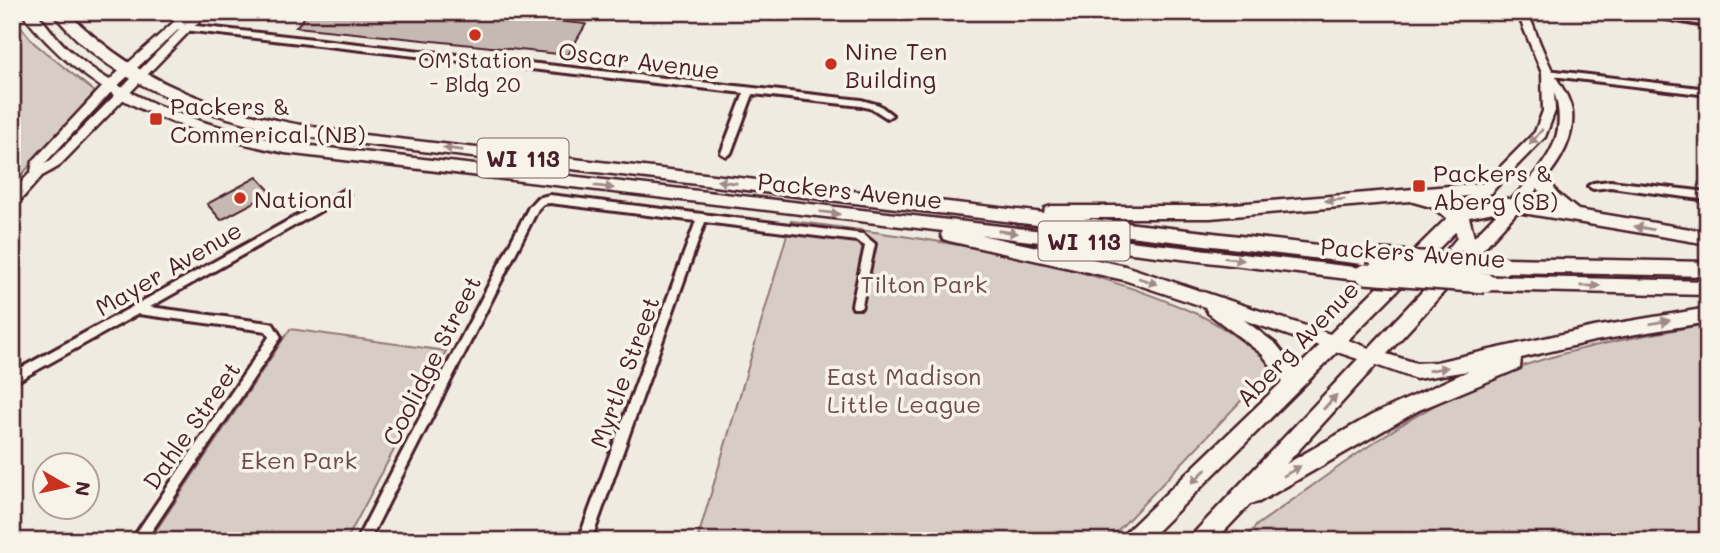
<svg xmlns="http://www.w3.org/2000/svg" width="1720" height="553" font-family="Mali,sans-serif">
<rect width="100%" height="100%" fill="#f0ebe0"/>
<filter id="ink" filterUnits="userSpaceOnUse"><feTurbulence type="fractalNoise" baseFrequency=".0143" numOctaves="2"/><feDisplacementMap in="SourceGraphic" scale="14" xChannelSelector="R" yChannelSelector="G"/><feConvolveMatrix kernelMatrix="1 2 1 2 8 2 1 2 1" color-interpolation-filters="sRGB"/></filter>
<g filter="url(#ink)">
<g fill="#d8cdc6" stroke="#917678" stroke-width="2">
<path d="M12,15L34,43L95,92L18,179H12Z"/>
<path d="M791,221C929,238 1072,257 1199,315C1226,327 1251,349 1275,365L1108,541H697Z"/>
<path d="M1708,324V541H1243L1257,525C1325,478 1392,424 1466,389C1539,353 1628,338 1708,324Z"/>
<path d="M290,329L446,351L346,541H149Z"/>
</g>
<g fill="#c6b8b3" stroke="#4a1f2b" stroke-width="2">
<path d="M309,12H469L586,24L568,55L296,27Z"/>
<path d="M257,177L272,193L221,220L207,204Z"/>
</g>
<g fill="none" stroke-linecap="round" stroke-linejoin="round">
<defs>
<g id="minor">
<path d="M178,24L861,100L879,105L892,115L887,118L873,109L861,106L753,94L731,153L726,156L721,153L744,93L175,29L174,27Z"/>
<path d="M1547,70L1708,89V95L1544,75V71Z"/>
<path d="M1610,181L1708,192V200L1610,187L1593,189L1588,186L1593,183Z"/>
<path d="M344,190L349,194L347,196L150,307L269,323L273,324L281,337L145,541H131L269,337L266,331L138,314L12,384V373Z"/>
<path d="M550,195L863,234L875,244L862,305L861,308H853L852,305L865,246L857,241L705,222L591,541H578L696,221L550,203L543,204L538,209L369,541H356L529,207L537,198Z"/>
</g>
<g id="tertiary">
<path d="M185,12H193V16L197,12H208L58,167L42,176L17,204L12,206V192L31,172L33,161L106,83ZM190,19L50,161L45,163L114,89Z"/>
<path d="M1517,12H1528C1535,31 1542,50 1551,68C1558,83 1569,94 1572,112C1576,151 1542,184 1518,209H1508L1506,206L1508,203C1540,169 1571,141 1554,92L1555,111L1545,137L1469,215L1464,217L1457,212L1459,209L1535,132L1543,111L1542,73Z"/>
</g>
<g id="primary">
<path d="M21,12H36C46,24 56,38 68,49C129,104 207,126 285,143L1371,269L1374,274L1371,279L1365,281L981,235L1125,266L1330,334L1447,218L1431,207L1410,201L1210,218H1083L1379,252L1388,259L1379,266L322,139C223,121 118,95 52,12H67C154,99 246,118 364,135L1044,213L1045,208L1051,206H1210L1486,183L1494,189L1492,193L1442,199L1457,209L1502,198L1552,206L1545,201L1532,177L1540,171L1546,173L1557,193L1578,210L1708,232V244L1517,212L1387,354L1416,363L1436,362L1594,327L1708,308V322L1594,341L1521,358L1520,368L1419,410L1259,502L1250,504L1215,541H1190L1193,534L1358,359L1337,352L1147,541H1121L1124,534L1283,381L1262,354L1208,313L1205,307L1124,280L949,241L943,239L941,235L943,231L285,153C178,130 90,102 21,12ZM1499,211L1474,237L1469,217ZM1456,231L1457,238L1443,255L1451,261L1369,348L1348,340ZM1244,320L1319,346L1296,369L1276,344ZM1376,365L1416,379L1468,371L1372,415L1286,464Z"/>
<path d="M1502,258L1708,262V276L1502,272L1496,270L1493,265L1496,260Z"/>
<path d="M1485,276L1708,281V295L1485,290L1479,288L1476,283L1479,278Z"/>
</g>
</defs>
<use href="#minor" stroke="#4a1f2b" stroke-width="6"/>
<use href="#tertiary" stroke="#4a1f2b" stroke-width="5"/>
<use href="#primary" stroke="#4a1f2b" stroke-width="5"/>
<use href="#minor" fill="#f7f3e8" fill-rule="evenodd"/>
<use href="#tertiary" fill="#f7f3e8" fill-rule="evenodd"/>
<use href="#primary" fill="#f7f3e8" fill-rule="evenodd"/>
<path stroke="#4a1f2b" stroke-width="3.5" d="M1621,12L1708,28"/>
<defs>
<g id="primary-bridge">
<path d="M1379,259L1502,265"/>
<path d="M1365,274L1485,283"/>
</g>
</defs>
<use href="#primary-bridge" stroke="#4a1f2b" stroke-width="24" stroke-linecap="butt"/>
<use href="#primary-bridge" stroke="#f7f3e8" stroke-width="19"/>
</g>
<defs><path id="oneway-solid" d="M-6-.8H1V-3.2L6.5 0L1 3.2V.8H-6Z" transform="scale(1.75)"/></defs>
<g fill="#a0898a">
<use href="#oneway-solid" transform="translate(1536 137) rotate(130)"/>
<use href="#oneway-solid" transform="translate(453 149) rotate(-173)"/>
<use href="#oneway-solid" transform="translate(727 182) rotate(-173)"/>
<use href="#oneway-solid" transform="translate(604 187) rotate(7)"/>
<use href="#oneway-solid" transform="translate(1335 200) rotate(175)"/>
<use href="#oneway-solid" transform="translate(830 213) rotate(7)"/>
<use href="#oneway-solid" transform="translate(1644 228) rotate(-170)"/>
<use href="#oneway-solid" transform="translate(1008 232) rotate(7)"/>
<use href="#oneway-solid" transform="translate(1234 259) rotate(7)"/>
<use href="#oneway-solid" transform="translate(1148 281) rotate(18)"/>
<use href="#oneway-solid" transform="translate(1590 286) rotate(1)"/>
<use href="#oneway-solid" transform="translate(1660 322) rotate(-10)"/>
<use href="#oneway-solid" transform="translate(1438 369) rotate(-10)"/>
<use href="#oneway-solid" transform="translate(1330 402) rotate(-48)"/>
<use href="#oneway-solid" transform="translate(1292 471) rotate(-31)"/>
<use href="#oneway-solid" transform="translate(1199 476) rotate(137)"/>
</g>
</g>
<g fill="#c8321e" stroke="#f7f3e8" stroke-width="2.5">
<circle cx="475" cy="35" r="7"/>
<circle cx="831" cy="64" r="7"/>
<rect x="149" y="112" width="14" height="14" rx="3.5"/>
<rect x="1412" y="179" width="14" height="14" rx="3.5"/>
<circle cx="240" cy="198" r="7"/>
</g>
<g text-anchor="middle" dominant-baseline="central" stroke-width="7" stroke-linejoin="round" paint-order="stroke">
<g font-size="21" fill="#4a1f2b" stroke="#f7f3e8">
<text x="475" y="59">OM Station<tspan x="475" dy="24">- Bldg 20</tspan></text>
</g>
<g fill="#f7f3e8" stroke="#7e5f64" stroke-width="2">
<rect x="477.5" y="138.5" width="91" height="39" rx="5"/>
<rect x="1038.5" y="221.5" width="91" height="39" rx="5"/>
</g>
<g font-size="23" font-weight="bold" fill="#4a1f2b">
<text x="523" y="158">WI 113</text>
<text x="1084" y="241">WI 113</text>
</g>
<g font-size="24" fill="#4a1f2b" stroke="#f7f3e8" text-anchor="start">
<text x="845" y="50">Nine Ten<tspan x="845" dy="28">Building</tspan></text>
<text x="170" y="105">Packers &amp;<tspan x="170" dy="28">Commerical (NB)</tspan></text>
<text x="1433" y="172">Packers &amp;<tspan x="1433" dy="28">Aberg (SB)</tspan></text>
<text x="254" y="198">National</text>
</g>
<g font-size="24" fill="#4a1f2b" stroke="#f7f3e8">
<text transform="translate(639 60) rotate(7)">Oscar Avenue</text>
<text transform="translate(850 190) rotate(6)">Packers Avenue</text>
<text transform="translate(1413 252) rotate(4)">Packers Avenue</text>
<text transform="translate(168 268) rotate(-30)">Mayer Avenue</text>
<text transform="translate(1297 343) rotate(-46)">Aberg Avenue</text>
<text transform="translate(431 360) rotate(-63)">Coolidge Street</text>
<text transform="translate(624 372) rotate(-70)">Myrtle Street</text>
<text transform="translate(191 425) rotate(-55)">Dahle Street</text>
</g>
<g font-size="24" fill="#6e4a52" stroke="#f7f3e8">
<text x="924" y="283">Tilton Park</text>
<text x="904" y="375">East Madison<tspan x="904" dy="28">Little League</tspan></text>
<text x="299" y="459">Eken Park</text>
</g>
</g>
<rect width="1720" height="553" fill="none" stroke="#f7f3e8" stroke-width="42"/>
<rect x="21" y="21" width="1678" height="511" fill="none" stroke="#4a1f2b" stroke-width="2.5" filter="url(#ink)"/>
<g transform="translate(66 486) rotate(99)"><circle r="33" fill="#f7f3e8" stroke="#b29e9c" stroke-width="2"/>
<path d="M0-5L12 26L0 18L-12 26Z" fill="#c8321e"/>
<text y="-10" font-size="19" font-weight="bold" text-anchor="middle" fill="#4a1f2b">N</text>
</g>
</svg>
